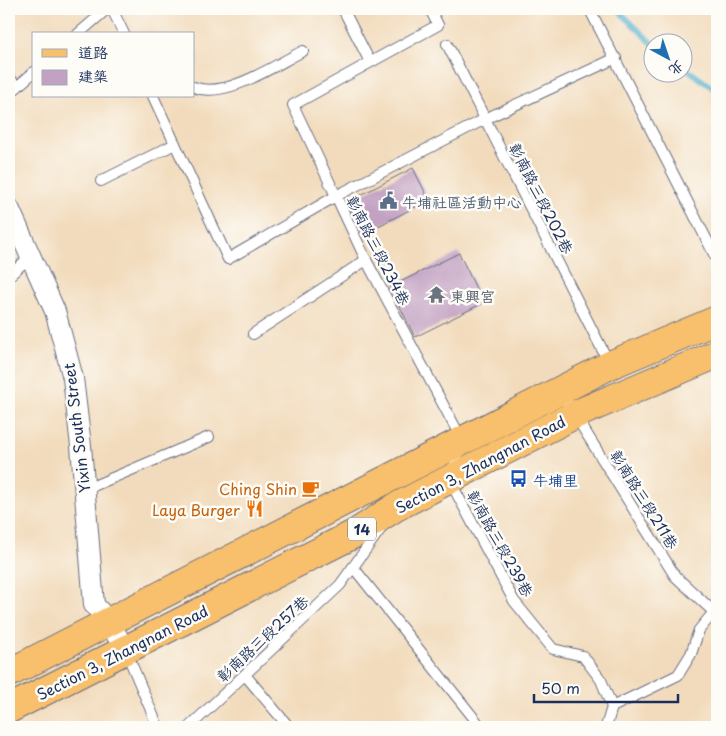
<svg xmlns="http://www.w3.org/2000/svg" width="726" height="736" font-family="'Playpen Sans','LXGW WenKai TC',sans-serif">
<rect width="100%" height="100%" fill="#fdfcf7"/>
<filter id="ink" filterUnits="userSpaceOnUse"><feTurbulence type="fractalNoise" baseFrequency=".02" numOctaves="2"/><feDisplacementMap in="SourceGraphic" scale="10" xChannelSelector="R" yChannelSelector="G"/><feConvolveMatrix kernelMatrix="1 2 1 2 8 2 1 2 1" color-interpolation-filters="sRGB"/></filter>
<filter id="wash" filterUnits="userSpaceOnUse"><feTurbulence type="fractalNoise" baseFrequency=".0096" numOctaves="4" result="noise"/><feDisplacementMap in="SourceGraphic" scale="20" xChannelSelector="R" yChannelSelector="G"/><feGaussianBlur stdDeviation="1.12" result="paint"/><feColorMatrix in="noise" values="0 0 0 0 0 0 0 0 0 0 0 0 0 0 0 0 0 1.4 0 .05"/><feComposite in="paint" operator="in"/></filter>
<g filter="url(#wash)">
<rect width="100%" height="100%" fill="#f2dbbc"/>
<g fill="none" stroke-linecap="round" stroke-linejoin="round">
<g stroke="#4bacca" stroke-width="5.5">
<path d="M617,9L654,45"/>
<path d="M684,67L717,91"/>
</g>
</g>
<g id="blocks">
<g fill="#c2a1c3">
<path d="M413,168L429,200L363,234L347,202Z"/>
<path d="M459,253L483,303L415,337L390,287Z"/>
</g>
</g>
</g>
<g filter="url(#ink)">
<use href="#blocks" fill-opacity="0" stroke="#666b7f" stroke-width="1"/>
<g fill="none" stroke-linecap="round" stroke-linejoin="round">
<defs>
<g id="lane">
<path d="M112,9L124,34"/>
<path d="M343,9L370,62"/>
<path d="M430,9L438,25L293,105L336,196L485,119L616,58"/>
<path d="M590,10L717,260"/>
<path d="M78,34L107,9"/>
<path d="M447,44L609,363"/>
<path d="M9,77L17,87"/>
<path d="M194,87C225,100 275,65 303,51"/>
<path d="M9,94L34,72"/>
<path d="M153,96L228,259L336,196L366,260L462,440L450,481L514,601L553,649L583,656L601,680L612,707L606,727"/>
<path d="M101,181L175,144"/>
<path d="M9,276L32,255"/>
<path d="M253,334L366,260"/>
<path d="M560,391L675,576L714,612"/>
<path d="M84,490L209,437"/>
<path d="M353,567L481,727"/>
<path d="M126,651L158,727"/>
<path d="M245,675L289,727"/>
<path d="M612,707L678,675L691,654L699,630L714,612"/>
<path d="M189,727L340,585L382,527"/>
</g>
<path id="street" d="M9,208L55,311L73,378L81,446L94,605L108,620L125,650"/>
<g id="primary">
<path d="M9,673L610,365L717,320"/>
<path d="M9,709L354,534L396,507L574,415L717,354"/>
</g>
</defs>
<use href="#lane" stroke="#666b7f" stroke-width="12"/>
<use href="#street" stroke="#666b7f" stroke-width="22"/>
<use href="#primary" stroke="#666b7f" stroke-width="30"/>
<use href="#lane" stroke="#fff" stroke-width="10"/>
<use href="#street" stroke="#fff" stroke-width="20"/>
<use href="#primary" stroke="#f8bf6c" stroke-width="28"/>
</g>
</g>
<defs>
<symbol id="civic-bare" viewBox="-9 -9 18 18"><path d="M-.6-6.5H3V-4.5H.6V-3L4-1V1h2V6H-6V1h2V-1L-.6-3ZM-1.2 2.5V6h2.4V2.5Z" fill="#5c6f8a" stroke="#fdfcf7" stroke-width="2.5" paint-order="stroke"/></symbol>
<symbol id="temple-bare" viewBox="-9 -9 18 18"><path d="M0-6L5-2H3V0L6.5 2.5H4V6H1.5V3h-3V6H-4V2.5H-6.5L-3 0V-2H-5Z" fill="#6b7280" stroke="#fdfcf7" stroke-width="2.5" paint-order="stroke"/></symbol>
<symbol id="bus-bare" viewBox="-9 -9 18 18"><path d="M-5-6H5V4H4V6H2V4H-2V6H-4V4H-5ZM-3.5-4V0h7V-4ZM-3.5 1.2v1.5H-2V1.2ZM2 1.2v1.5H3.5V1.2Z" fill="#1a4fb4" stroke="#fdfcf7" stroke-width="2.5" paint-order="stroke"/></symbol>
<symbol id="cafe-bare" viewBox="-9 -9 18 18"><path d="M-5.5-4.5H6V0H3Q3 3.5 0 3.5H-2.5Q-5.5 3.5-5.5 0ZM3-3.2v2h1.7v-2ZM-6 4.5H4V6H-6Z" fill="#e8710a" stroke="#fdfcf7" stroke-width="2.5" paint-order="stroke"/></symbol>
<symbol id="restaurant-bare" viewBox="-9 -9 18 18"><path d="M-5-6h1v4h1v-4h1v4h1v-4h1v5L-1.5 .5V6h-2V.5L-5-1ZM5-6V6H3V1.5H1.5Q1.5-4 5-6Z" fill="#e8710a" stroke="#fdfcf7" stroke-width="2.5" paint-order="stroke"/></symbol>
</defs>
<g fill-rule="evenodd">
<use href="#civic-bare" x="376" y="188" width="25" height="25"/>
<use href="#temple-bare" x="424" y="282" width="25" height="25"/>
<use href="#bus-bare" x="506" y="466" width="25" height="25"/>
<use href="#cafe-bare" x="298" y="476" width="25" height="25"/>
<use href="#restaurant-bare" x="242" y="496" width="25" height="25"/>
</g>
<g text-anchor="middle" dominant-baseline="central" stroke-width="5" stroke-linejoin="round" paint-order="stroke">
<rect fill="#fdfcf7" stroke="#5f6c8c" stroke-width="1" x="348" y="517.5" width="28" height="23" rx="4"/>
<g font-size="14" font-weight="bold" fill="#1b2f5e">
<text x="362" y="529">14</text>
</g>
<g font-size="15" fill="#1b2f5e" stroke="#fdfcf7">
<text transform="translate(542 198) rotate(63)">彰南路三段202巷</text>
<text transform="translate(379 250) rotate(63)">彰南路三段234巷</text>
<text transform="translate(76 428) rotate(-97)">Yixin South Street</text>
<text transform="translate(480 464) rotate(-28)">Section 3, Zhangnan Road</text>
<text transform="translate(645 499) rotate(58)">彰南路三段211巷</text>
<text transform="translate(501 543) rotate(61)">彰南路三段239巷</text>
<text transform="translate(262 638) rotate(-43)">彰南路三段257巷</text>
<text transform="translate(122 652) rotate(-27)">Section 3, Zhangnan Road</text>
</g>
<g font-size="15" fill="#4e5e75" stroke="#fdfcf7" text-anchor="start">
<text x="402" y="201">牛埔社區活動中心</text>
</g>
<g font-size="15" fill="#5b616d" stroke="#fdfcf7" text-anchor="start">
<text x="450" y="295">東興宮</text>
</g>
<g font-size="15" fill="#164399" stroke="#fdfcf7" text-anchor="start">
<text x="533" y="479">牛埔里</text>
</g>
<g font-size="15" fill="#c56008" stroke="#fdfcf7" text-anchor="end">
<text x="297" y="488">Ching Shin</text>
<text x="240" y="509">Laya Burger</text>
</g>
</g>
<rect width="726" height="736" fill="none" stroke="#fdfcf7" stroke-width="30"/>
<rect x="32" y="32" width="162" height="65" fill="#fdfcf7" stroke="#a3aaba"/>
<rect x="42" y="49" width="25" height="8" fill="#f8bf6c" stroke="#a3aaba"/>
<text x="78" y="58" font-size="15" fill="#1b2f5e">道路</text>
<rect x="42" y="70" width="25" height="15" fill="#c2a1c3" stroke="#a3aaba"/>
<text x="78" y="82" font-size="15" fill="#1b2f5e">建築</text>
<g transform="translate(668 58) rotate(140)"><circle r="24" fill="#fdfcf7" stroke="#a3aaba"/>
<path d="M0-4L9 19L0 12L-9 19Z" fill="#1f6fb2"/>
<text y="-8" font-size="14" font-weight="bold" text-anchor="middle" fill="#1b2f5e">北</text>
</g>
<path d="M534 694v8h144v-8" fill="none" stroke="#1b2f5e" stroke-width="2.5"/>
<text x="541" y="694" font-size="15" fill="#1b2f5e" stroke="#fdfcf7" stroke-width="4" paint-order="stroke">50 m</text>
</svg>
